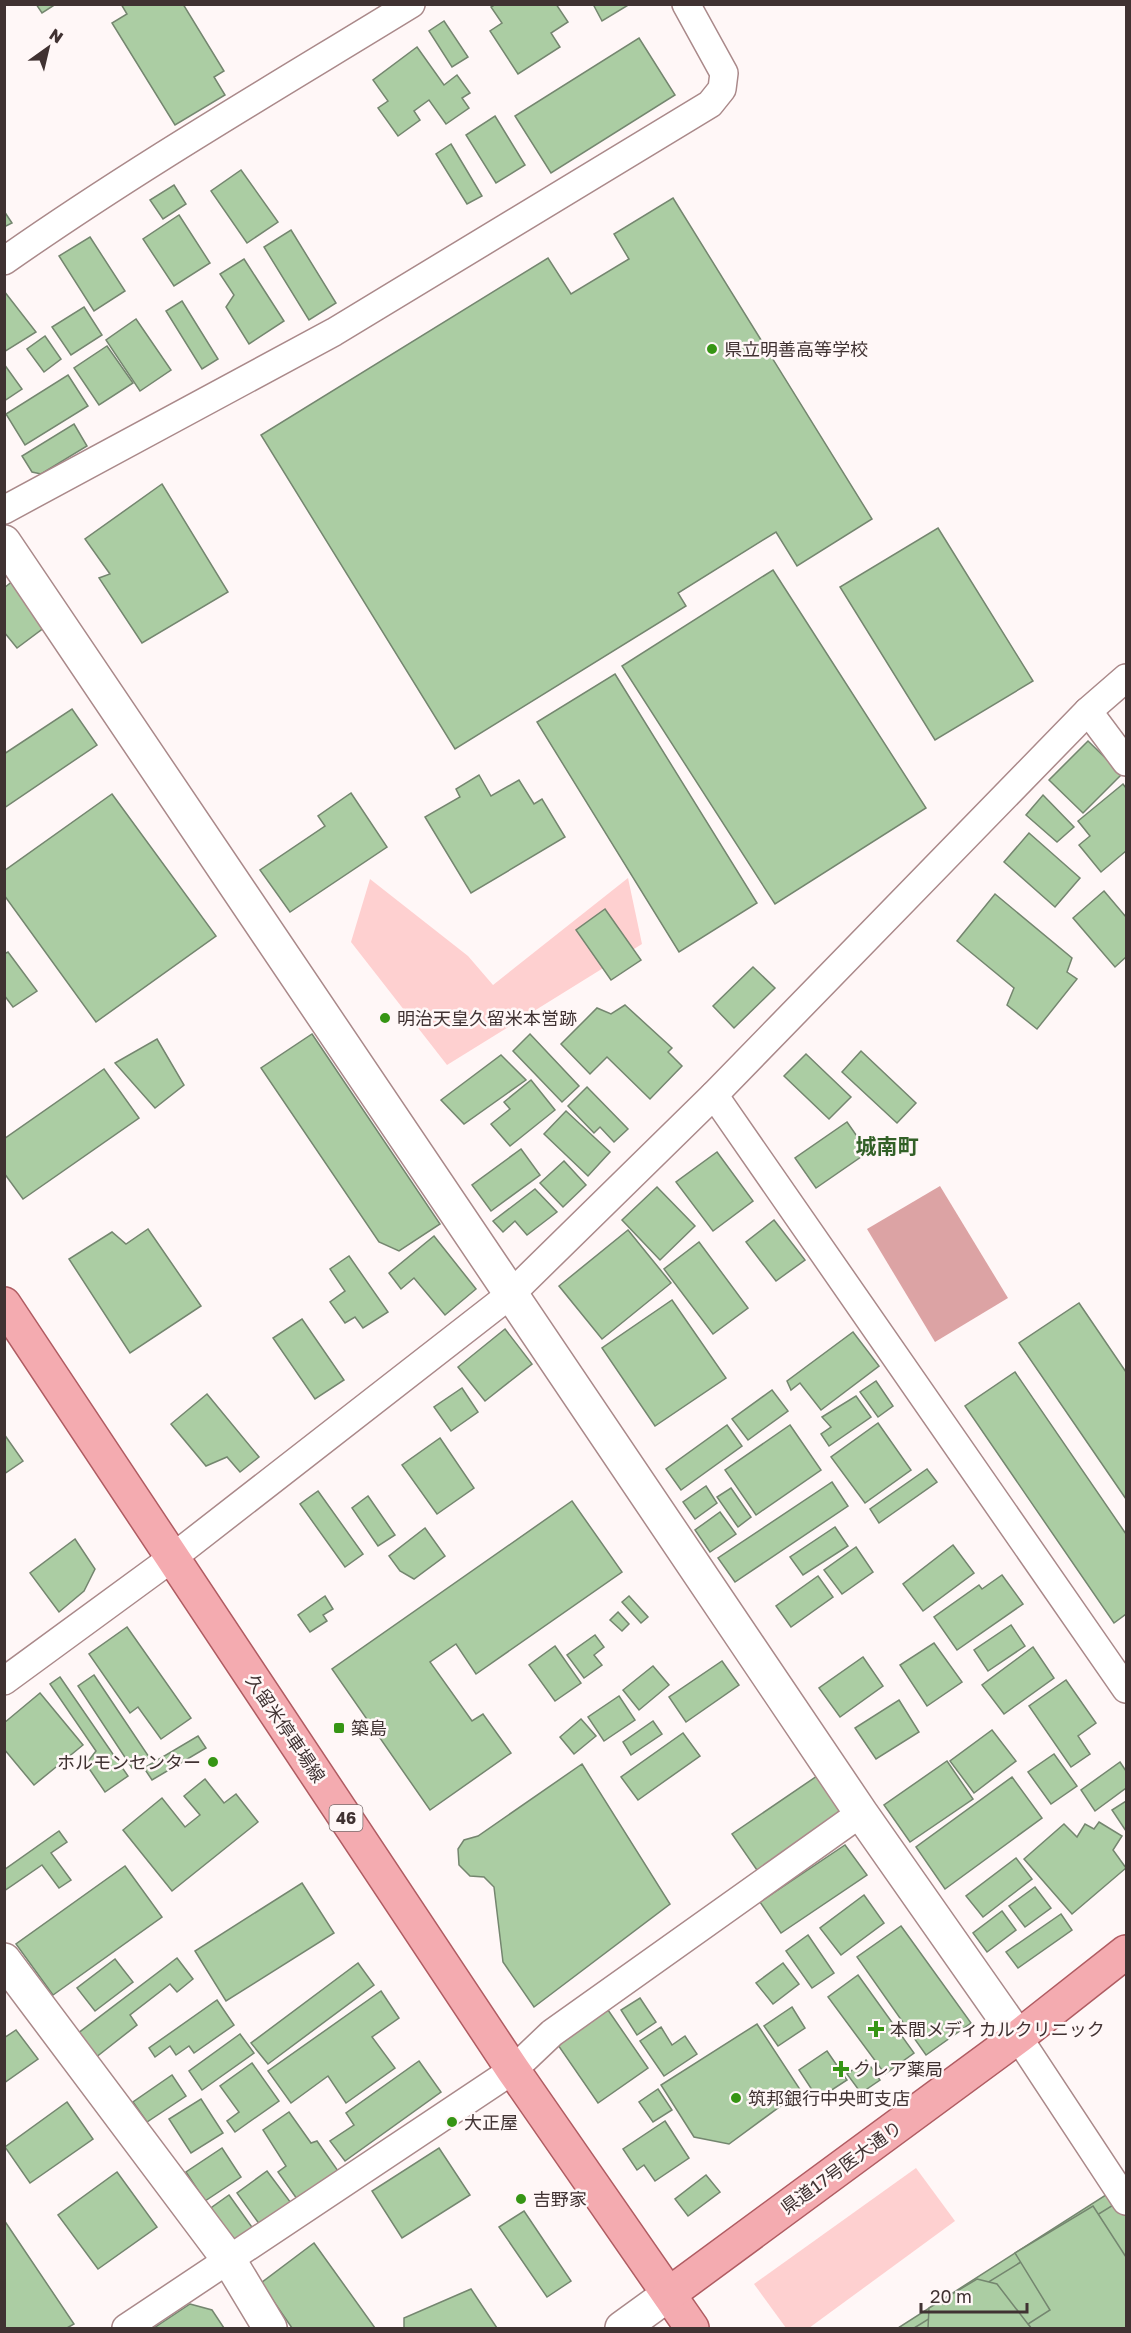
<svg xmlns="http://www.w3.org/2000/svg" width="1131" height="2333" font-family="'Golos Text','Noto Sans JP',sans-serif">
<rect width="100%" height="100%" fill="#fff7f7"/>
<g fill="#fed0d0">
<path d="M628,878L642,944L447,1065L351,942L370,879L468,956L493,985Z"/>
<path d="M916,2168L955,2221L809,2328H786L754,2284Z"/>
</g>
<path fill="#dca3a4" d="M940,1186L1008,1298L935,1342L867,1229Z"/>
<g fill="#abcda3" stroke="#74866f" stroke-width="1.5">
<path d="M36,4H56L42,13Z"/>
<path d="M121,4H183L224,71L214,77L225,95L175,125L112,23L127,14Z"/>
<path d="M496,4H556L568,22L551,33L560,47L518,74L490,31L502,23L491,7Z"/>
<path d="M593,4H630L602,21Z"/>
<path d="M444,21L468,57L452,67L429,31Z"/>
<path d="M639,38L675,95L551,173L515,116Z"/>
<path d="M417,47L444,85L457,75L470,93L462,98L469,108L446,124L429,100L414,111L420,120L398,136L378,108L388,101L373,80Z"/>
<path d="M495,116L525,165L496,183L466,135Z"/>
<path d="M451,144L482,196L467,204L436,154Z"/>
<path d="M241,170L278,222L247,243L211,191Z"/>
<path d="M174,185L186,204L163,219L150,200Z"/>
<path d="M673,198L872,519L797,566L776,532L678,593L686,606L455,749L261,435L548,258L571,294L629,259L614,234Z"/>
<path d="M4,211L12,223L4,227Z"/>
<path d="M179,215L210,263L174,286L143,239Z"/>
<path d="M291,230L336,303L309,320L264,247Z"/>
<path d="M90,237L125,291L94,311L59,256Z"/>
<path d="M244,259L284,321L249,344L226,307L234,295L220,274Z"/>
<path d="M4,291L36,332L4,352Z"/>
<path d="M182,301L218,359L202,369L166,311Z"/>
<path d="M84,307L102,335L71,355L52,327Z"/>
<path d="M136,319L171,370L140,391L106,340Z"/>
<path d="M45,336L61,359L44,372L27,349Z"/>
<path d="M107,346L133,383L99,405L74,368Z"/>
<path d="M4,364L22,389L4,401Z"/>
<path d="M68,375L88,406L25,445L6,414Z"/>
<path d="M74,424L87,446L41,474L32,472L22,456Z"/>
<path d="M162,484L228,592L142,643L99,578L110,574L85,539Z"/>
<path d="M938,528L1033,681L935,740L840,587Z"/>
<path d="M773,570L926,808L775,904L622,666Z"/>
<path d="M14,580L49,624L17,648L4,632V588Z"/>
<path d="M615,674L757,903L679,952L537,722Z"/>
<path d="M72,709L97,745L4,808V754Z"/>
<path d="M1088,741L1122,774L1083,813L1049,780Z"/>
<path d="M479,775L491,796L519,780L534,804L542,799L565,837L471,893L425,817L460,797L456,789Z"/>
<path d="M1123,784L1126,788V851L1101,872L1079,845L1090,836L1078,821Z"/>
<path d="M351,793L387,847L290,912L260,870L325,826L318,816Z"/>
<path d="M112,794L216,936L96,1022L4,895V871Z"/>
<path d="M1043,795L1074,827L1057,842L1026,815Z"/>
<path d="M1029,833L1080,878L1055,907L1004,862Z"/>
<path d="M1104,891L1126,917V957L1115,967L1073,918Z"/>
<path d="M995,894L1072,958L1067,972L1077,979L1037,1029L1007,1005L1014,988L957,941Z"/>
<path d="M605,909L641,960L611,980L576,930Z"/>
<path d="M8,952L37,991L13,1007L4,995V954Z"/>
<path d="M753,967L775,988L734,1028L713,1006Z"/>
<path d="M625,1005L672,1048L668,1052L682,1066L650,1099L607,1057L590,1074L561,1044L597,1008L611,1014Z"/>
<path d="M312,1034L440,1224L399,1251L379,1242L261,1068Z"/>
<path d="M530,1034L579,1086L562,1102L513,1051Z"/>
<path d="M157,1039L184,1085L155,1108L115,1063Z"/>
<path d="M861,1051L916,1103L897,1123L842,1072Z"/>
<path d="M806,1054L851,1097L829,1119L784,1076Z"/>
<path d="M501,1055L526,1080L464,1124L441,1100Z"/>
<path d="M104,1069L139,1118L23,1199L4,1173V1139Z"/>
<path d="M531,1080L555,1110L510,1146L491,1124L510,1109L504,1102Z"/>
<path d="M587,1087L628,1129L614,1142L600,1127L594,1133L568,1106Z"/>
<path d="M566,1111L610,1152L588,1176L544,1134Z"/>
<path d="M847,1122L868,1152L816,1188L795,1158Z"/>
<path d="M521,1149L540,1175L491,1211L472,1185Z"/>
<path d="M717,1152L753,1201L713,1231L676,1182Z"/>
<path d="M564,1161L586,1185L563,1207L540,1183Z"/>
<path d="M657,1187L695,1226L660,1260L622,1220Z"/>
<path d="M535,1189L557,1212L527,1235L515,1221L503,1232L493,1221Z"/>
<path d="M774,1220L805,1260L776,1281L746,1242Z"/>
<path d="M148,1229L201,1306L130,1353L69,1259L112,1232L126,1244Z"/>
<path d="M628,1230L671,1283L602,1339L559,1286Z"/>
<path d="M434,1236L476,1289L445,1315L414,1278L401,1289L389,1273Z"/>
<path d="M699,1242L748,1308L713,1334L664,1269Z"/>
<path d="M349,1256L388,1312L363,1328L355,1317L345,1323L330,1302L345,1291L330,1269Z"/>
<path d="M672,1300L726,1378L655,1426L602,1348Z"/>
<path d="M1079,1303L1126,1372V1499L1019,1343Z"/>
<path d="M302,1319L344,1380L315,1399L273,1338Z"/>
<path d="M505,1329L532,1364L485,1401L458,1367Z"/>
<path d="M853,1332L879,1366L821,1410L800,1383L791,1390L787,1381Z"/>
<path d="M1015,1372L1126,1534V1614L1114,1623L965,1406Z"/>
<path d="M876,1381L893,1406L878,1417L860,1392Z"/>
<path d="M462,1388L478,1412L451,1431L434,1407Z"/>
<path d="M772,1390L788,1411L748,1440L732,1419Z"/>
<path d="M207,1394L259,1457L240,1472L227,1457L206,1466L171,1424Z"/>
<path d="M856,1396L871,1417L829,1446L821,1434L831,1427L822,1417Z"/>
<path d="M878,1423L911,1470L865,1503L831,1457Z"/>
<path d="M727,1425L742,1446L681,1490L666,1469Z"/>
<path d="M790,1425L821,1470L756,1515L725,1470Z"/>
<path d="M4,1434L23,1461L4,1474Z"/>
<path d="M440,1438L474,1488L437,1514L402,1465Z"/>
<path d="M927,1469L937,1482L879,1523L870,1509Z"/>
<path d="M832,1482L848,1506L735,1582L718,1558Z"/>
<path d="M706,1486L717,1503L695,1519L683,1502Z"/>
<path d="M731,1488L751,1517L738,1527L717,1497Z"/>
<path d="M318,1491L363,1554L345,1567L300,1504Z"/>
<path d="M368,1496L395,1535L378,1546L352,1508Z"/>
<path d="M572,1501L622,1572L476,1674L456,1644L430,1662L472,1721L483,1714L511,1753L430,1810L332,1669Z"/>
<path d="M720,1512L736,1534L710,1552L695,1530Z"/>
<path d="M835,1527L848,1546L803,1575L790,1557Z"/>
<path d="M425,1528L445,1556L414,1579L400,1571L389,1556Z"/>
<path d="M75,1539L95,1569L84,1591L59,1612L30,1573Z"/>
<path d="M953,1545L974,1573L923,1611L903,1584Z"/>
<path d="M856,1547L873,1572L842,1594L824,1570Z"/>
<path d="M1002,1575L1023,1604L957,1650L934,1617L979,1585L982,1589Z"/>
<path d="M818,1576L833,1597L791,1627L776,1606Z"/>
<path d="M325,1596L333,1609L323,1615L327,1621L310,1632L298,1615Z"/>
<path d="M629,1596L648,1617L641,1623L622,1602Z"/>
<path d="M618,1612L629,1624L622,1631L610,1620Z"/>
<path d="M1011,1625L1025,1646L988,1671L974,1650Z"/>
<path d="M127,1627L191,1718L161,1739L138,1707L130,1713L89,1654Z"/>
<path d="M595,1635L604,1647L594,1655L602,1665L584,1678L567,1655Z"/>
<path d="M934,1643L962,1682L927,1706L900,1665Z"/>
<path d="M555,1646L581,1683L555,1701L529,1665Z"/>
<path d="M1033,1647L1054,1678L1004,1714L982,1685Z"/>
<path d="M863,1657L883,1686L840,1717L819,1688Z"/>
<path d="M722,1661L739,1685L686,1722L669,1697Z"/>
<path d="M653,1666L669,1685L639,1710L623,1690Z"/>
<path d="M94,1675L149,1757L132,1768L78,1686Z"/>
<path d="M60,1677L128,1776L105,1792L86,1764L96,1751L50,1684Z"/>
<path d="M1066,1680L1096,1723L1078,1736L1090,1754L1071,1767L1029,1706Z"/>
<path d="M40,1693L83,1745L34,1785L4,1749V1723Z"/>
<path d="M619,1696L635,1720L604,1741L588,1717Z"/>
<path d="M899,1700L919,1732L876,1759L855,1728Z"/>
<path d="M581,1719L596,1736L574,1754L560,1737Z"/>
<path d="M653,1721L662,1734L631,1755L623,1742Z"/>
<path d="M992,1730L1016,1761L974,1793L950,1761Z"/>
<path d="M683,1733L700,1756L638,1800L621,1777Z"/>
<path d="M198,1736L206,1748L152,1780L144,1768Z"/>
<path d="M1054,1754L1077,1786L1051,1804L1028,1772Z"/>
<path d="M947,1761L973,1799L910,1842L884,1805Z"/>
<path d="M1120,1762L1126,1771V1788L1095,1811L1081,1790Z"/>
<path d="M582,1764L670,1904L534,2007L503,1962L494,1887L484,1877L470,1876L459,1865L458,1849L464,1840L478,1836Z"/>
<path d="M817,1776L843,1815L759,1873L732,1834Z"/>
<path d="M1012,1777L1042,1818L945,1889L916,1847Z"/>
<path d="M205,1779L224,1803L236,1794L258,1822L172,1891L123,1830L162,1798L185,1827L200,1815L184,1796Z"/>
<path d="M1126,1801V1831L1112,1810Z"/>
<path d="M1099,1822L1122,1836L1113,1850L1126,1868L1072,1914L1024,1859L1064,1824L1077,1837L1085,1824L1094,1829Z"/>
<path d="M59,1831L67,1842L51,1853L71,1880L59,1888L42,1865L4,1891V1870Z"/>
<path d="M845,1845L867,1875L781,1933L760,1902Z"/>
<path d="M1016,1858L1032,1879L983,1917L966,1896Z"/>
<path d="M125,1866L162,1917L53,1995L16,1944Z"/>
<path d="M302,1883L334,1933L226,2001L195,1951Z"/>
<path d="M1035,1887L1051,1908L1025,1927L1009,1906Z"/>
<path d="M864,1895L884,1923L841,1955L820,1928Z"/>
<path d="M1002,1911L1016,1930L987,1952L973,1933Z"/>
<path d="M1061,1914L1072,1930L1018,1968L1006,1952Z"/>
<path d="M901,1926L971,2023L926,2055L857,1957Z"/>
<path d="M808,1935L834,1973L812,1988L786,1951Z"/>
<path d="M177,1958L193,1979L177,1992L170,1984L130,2015L137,2025L95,2058L77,2034Z"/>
<path d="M115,1959L133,1982L95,2011L77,1988Z"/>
<path d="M358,1963L374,1985L268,2064L251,2043Z"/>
<path d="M783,1963L799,1984L773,2004L756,1983Z"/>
<path d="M858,1975L914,2053L885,2074L828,1997Z"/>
<path d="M381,1991L399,2018L372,2037L395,2068L346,2103L328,2076L291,2103L268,2071Z"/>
<path d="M640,1998L656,2022L637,2035L621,2010Z"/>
<path d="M217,2000L234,2025L194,2053L189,2046L176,2055L170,2046L155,2057L149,2048Z"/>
<path d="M792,2007L805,2028L778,2046L764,2026Z"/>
<path d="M608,2010L648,2068L598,2103L558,2045Z"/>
<path d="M757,2024L801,2091L729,2144L694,2137L661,2085Z"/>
<path d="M661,2027L672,2045L685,2036L697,2054L664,2076L640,2041Z"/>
<path d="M16,2030L38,2059L4,2083V2038Z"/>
<path d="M240,2034L254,2053L202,2090L189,2071Z"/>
<path d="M827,2051L847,2080L818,2099L799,2070Z"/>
<path d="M866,2060L880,2080L861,2093L847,2074Z"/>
<path d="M419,2061L441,2092L345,2161L330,2141L354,2125L346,2113Z"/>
<path d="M252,2063L279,2101L235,2132L227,2121L239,2112L220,2086Z"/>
<path d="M172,2075L186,2096L147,2122L133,2102Z"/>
<path d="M658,2089L672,2110L653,2122L639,2102Z"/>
<path d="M201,2099L223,2133L191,2153L169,2119Z"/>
<path d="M67,2102L93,2139L30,2183L5,2147Z"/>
<path d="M289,2112L311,2143L317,2141L338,2171L297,2199L278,2172L286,2166L263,2130Z"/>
<path d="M665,2121L689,2158L655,2181L644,2165L637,2170L623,2149Z"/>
<path d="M222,2148L241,2177L205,2201L186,2172Z"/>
<path d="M439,2148L470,2195L402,2238L372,2191Z"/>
<path d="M267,2171L291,2203L260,2225L237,2193Z"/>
<path d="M117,2172L157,2227L98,2269L58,2215Z"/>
<path d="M706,2175L720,2192L688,2216L675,2199Z"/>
<path d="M1112,2191L1126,2212V2328H898Z"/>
<path d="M229,2195L254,2230L232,2244L208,2210Z"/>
<path d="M1118,2202L1126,2215V2328H914Z"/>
<path d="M1093,2206L1126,2257V2328H1031L1028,2324L1050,2310L1015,2253Z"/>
<path d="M524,2211L571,2281L547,2297L499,2227Z"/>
<path d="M4,2220L74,2324L67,2328H4Z"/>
<path d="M314,2243L375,2328H292L261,2283Z"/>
<path d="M977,2279L997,2284L1031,2328H928L929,2308Z"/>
<path d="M471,2289L497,2328H404V2318Z"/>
<path d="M190,2304L212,2310L224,2328H154Z"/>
</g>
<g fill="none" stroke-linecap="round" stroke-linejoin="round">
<defs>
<g id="minor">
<path d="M4,261C135,169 274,88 411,4"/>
<path d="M4,510L334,332L710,104L722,89L724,73L686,4"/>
<path d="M1088,711L1126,762"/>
<path d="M714,1095L1126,1689"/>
<path d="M4,1681L172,1558L511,1294L714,1095L1088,711L1126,678"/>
<path d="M1018,2037L1126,2201"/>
<path d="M126,2328L513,2070L552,2033L861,1813"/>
</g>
<g id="tertiary">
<path d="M4,542L861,1813L1018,2037"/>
<path d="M4,1960L229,2260L270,2328"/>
<path d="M622,2328L669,2294"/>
</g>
<g id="primary">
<path d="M4,1304L513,2070L692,2328"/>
<path d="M669,2294L1018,2037L1126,1952"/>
</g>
</defs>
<use href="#minor" stroke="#aa898a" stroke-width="30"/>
<use href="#tertiary" stroke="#aa898a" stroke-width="36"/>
<use href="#primary" stroke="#b05c62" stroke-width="36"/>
<use href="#minor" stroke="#fff" stroke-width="27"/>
<use href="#tertiary" stroke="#fff" stroke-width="33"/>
<use href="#primary" stroke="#f4abb0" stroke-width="33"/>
</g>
<g fill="#369514" stroke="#fff7f7" stroke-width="2">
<circle cx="712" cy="349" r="6"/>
<circle cx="385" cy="1018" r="6"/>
<rect x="333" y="1722" width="12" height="12" rx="3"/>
<circle cx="213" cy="1762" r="6"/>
<path d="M873 2020h6v6h6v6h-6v6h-6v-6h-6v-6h6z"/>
<path d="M838 2060h6v6h6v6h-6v6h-6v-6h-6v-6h6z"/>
<circle cx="736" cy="2098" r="6"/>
<circle cx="452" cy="2122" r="6"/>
<circle cx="521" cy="2199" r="6"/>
</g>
<g text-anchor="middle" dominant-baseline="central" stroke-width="5" stroke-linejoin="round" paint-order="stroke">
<rect fill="#fff7f7" stroke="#796d6d" stroke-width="1.5" x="329.5" y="1805" width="33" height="26" rx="4.5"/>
<g font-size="16" font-weight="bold" fill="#403232">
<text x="346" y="1818">46</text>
</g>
<g font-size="18" fill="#403232" stroke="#fff7f7" text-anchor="start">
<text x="724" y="349">県立明善高等学校</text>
<text x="397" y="1018">明治天皇久留米本営跡</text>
<text x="351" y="1728">築島</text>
<text x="201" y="1762" text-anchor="end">ホルモンセンター</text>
<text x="890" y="2029">本間メディカルクリニック</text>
<text x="853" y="2069">クレア薬局</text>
<text x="748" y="2098">筑邦銀行中央町支店</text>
<text x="464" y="2122">大正屋</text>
<text x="533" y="2199">吉野家</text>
</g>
<g font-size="18" fill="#403232" stroke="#fff7f7">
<text transform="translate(286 1728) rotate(56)">久留米停車場線</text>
<text transform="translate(841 2167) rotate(-36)">県道17号医大通り</text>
</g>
<g font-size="21" font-weight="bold" fill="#326027" stroke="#fff7f7">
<text x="887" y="1146">城南町</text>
</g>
</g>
<rect width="1131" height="2333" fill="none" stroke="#403232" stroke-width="12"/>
<g transform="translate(48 48) rotate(34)" stroke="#fff7f7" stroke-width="4.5" paint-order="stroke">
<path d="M0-4.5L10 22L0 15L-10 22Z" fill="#403232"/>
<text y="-9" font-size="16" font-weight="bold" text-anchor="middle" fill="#403232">N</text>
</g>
<path d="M921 2303v9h106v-9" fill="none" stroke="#403232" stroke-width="3"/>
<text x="930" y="2303" font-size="18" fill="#403232" stroke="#fff7f7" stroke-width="4.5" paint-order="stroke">20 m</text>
</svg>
